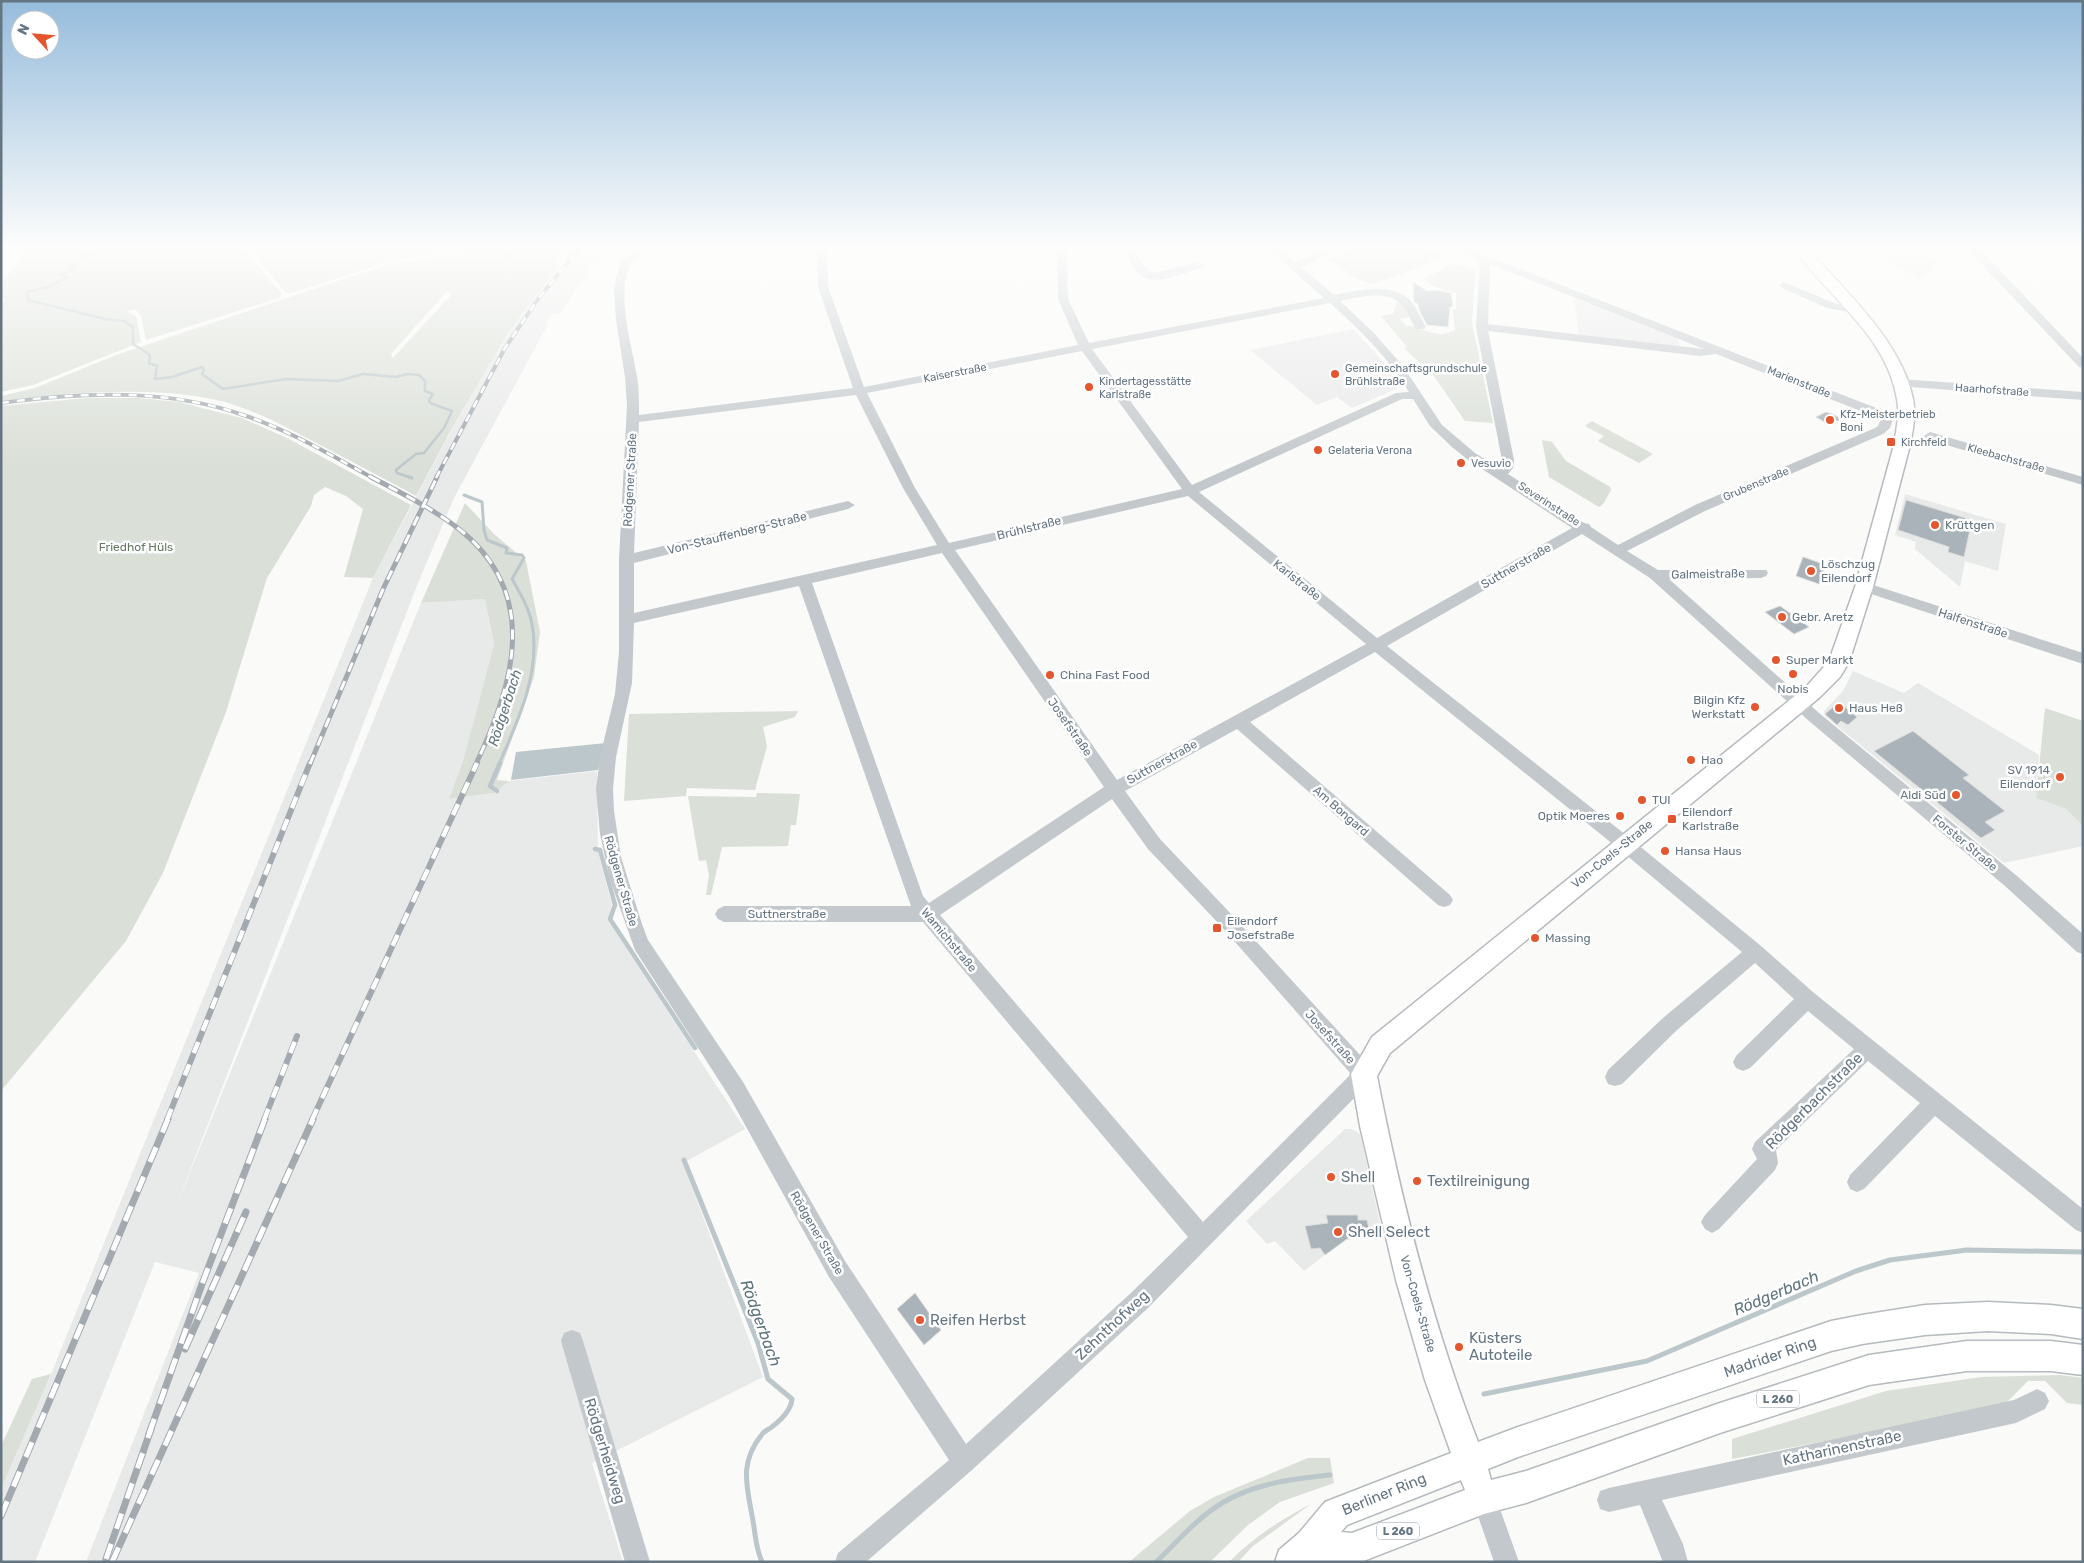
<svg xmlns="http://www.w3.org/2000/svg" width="2084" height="1563" font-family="Rubik,sans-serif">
<rect width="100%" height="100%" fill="#fafaf8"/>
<g fill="#e8e9e9">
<path d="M573,249H605L593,263L560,314H552L547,322L548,324L454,498L418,583L175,1209L421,603L485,599L494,644L463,761L449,799L494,793L509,781L597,771L598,852L612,905L608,920L745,1129L683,1163L763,1377L592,1463L623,1562H86L199,1273L155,1262L35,1562H1V1489L51,1374L373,578L450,433L508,333Z"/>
<path d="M1867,249H1907L1938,264L1920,279Z"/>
<path d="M1574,298L1678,339L1680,347L1579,336Z"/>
<path d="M1353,329L1388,367L1398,386L1396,389L1352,408L1337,397L1317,405L1250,350Z"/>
<path d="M1905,494L2006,524L1998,571L1965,561L1960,587L1915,549L1916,542L1895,535Z"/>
<path d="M1853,671L1904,693L1918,683L2039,755L2036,798L2066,809L2083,826V846L2004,863L1825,716L1824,711L1843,691Z"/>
<path d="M1345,1129H1352L1360,1134L1383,1236L1347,1238L1304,1271L1275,1241L1267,1244L1246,1221Z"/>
</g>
<g fill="#dadfd7" fill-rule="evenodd">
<path d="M25,249H243L282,294L279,298L146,340L141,315L135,309L127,311L136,316L141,342L33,385L1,392V304L5,300L1,299V283L15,266Z"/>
<path d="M250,249H460L446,253L395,260L291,293H286Z"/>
<path d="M467,249H564L553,263L562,262L508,333L450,432L416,496C385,479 353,462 322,446C290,429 259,412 225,402C161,385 66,392 1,402V396L35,388L116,355L371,270L397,263L466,254ZM447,291L452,294L393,358L391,354Z"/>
<path d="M1352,249H1429L1436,251V249L1449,252L1422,266L1373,284L1360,280L1328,259Z"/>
<path d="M1453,264L1475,270L1472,323L1493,423L1465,421L1434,376L1404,348L1407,347L1381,316L1393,314L1397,301L1401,302L1411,317L1400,319L1406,326C1422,325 1435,341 1455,330L1453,309H1456V293L1433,286L1423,279Z"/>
<path d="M86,398H138L179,402L242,418L289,439L411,505L373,578L344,577L363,509L346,496L325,487L314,495L311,506L267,578L226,712L163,873L126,941L1,1091V406Z"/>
<path d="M1592,421L1653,454L1639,463L1598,441L1604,436L1585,426Z"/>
<path d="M1542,440L1552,442L1566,461L1610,487L1611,490L1604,503L1599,507L1549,477Z"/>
<path d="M465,503L494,534L526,561L540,632L534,677L497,780L509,781L494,793L449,799L463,761L494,644L485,599L421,603Z"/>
<path d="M2045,708L2083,721V826L2066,809L2036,798Z"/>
<path d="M798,711L795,717L763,727L767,746L755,790L687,788L686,796L624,801L629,714Z"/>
<path d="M757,793L800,794L796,825H791L788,846L722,847L711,895H706L709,875L706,860L699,861L688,796L756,797Z"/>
<path d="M51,1374L1,1489V1446L32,1379Z"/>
<path d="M2060,1375L2083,1378V1405L2067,1403L2045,1381H2028L2006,1403L1856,1435L1732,1459V1439L1886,1391L1981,1377Z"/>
<path d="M1308,1458H1330L1334,1483L1280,1502L1248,1525L1210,1562H1129L1190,1511L1214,1497Z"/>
<path d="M1311,1504L1253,1546L1238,1562H1229C1254,1537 1280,1520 1311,1504Z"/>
</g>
<path fill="#bbc7cb" d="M606,743L598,770L511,780L516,752Z"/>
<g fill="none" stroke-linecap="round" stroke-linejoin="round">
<path stroke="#bbc7cb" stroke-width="2.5" d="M94,249V252L76,259L70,271L58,274L67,277L49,287L27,292L28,300L105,319L124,321L133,327V344L150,355L149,363L157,366L155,379L172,377L202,367L204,370L202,374L223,389L286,379L338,381L363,374L396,377L407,374L419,375L425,381V391L433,394L429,400L430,403L452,411L444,428L424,453L416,454L396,470L397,473L412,478"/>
<g stroke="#bbc7cb" stroke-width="3">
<path d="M409,477L412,478"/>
<path d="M464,495L482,502L484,530L487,540L507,548L506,553L522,555L524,558L512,579C520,593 529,608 532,624C541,672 518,721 499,764"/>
</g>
<g stroke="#bbc7cb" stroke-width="4.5">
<path d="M497,791L490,786L500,763"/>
<path d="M595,849L600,850L615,905L610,919L695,1048"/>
</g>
<g stroke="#bbc7cb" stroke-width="5">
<path d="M684,1160L758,1343L768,1379L792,1399C791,1410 782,1419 773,1426C770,1429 766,1430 763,1433C738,1463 747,1486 753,1521C756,1537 755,1546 762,1562"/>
<path d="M1484,1394L1647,1361L1856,1271L1890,1260L1967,1250L2083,1252"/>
<path d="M1156,1562C1177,1542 1197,1518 1222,1503C1255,1483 1293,1479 1330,1475"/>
</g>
</g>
<g fill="#aab3b9" stroke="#dcdcda">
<path d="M1413,282L1427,291L1436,290L1451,293L1453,307H1450L1448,327L1427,325L1419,310L1418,304L1414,302Z"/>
<path d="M1826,412L1832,414L1842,419L1828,424L1816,417Z"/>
<path d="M1906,500L1972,520L1964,557L1948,552L1949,547L1898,530Z"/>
<path d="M1803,557L1826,565L1819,584L1796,576Z"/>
<path d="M1780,606L1787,611L1809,627L1794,634L1765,612Z"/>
<path d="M1839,702L1857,717L1848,725L1841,721L1837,725L1825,714Z"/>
<path d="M1913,731L1969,775L1963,778L2005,811L1985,822L1995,830L1981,838L1874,751Z"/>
<path d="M1326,1215H1358V1220H1367L1371,1238L1347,1239L1325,1255L1320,1248L1311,1249L1305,1226L1328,1223Z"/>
<path d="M915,1293L941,1330L924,1345L897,1309Z"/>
</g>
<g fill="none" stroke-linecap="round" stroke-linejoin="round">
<defs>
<path id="major" d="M1794,249H1808C1845,291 1902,342 1913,399C1916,414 1913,430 1910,445L1873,587L1849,662L1840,677L1820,697L1390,1053L1377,1076C1401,1200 1432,1323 1478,1442L1518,1427L1831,1321L1862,1315L1925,1305L1988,1302L2051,1305L2083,1309V1339L2051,1334L1988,1331L1925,1335L1862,1344L1831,1351L1518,1457L1488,1469L1491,1480L1526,1471L1720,1403L1869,1355L1967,1341H2051L2083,1345V1375L2051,1371H1967L1869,1385L1720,1433L1526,1503L1484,1514L1361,1562H1275L1279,1550L1299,1533L1325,1502L1451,1453L1425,1380L1396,1280L1360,1126L1351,1074L1372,1037L1806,687L1829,661L1855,587L1894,445C1896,430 1900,415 1897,399C1887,336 1829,298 1794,249ZM1461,1480L1465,1490L1352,1533L1341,1532L1347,1525Z"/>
</defs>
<use href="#major" stroke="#b5babe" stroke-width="3"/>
<g fill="#c3c8cc" fill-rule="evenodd">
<path d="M637,249H649C644,255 635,257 631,264C615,291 632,346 637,376C639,388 639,401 639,415L853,388L818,287L817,249H827L828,287L864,387L1078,345L1058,299L1057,249H1067L1068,299L1089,343L1324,298L1268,249H1279L1295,262L1325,249H1338L1337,251L1301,267L1334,295C1357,291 1391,281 1410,300C1417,308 1420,318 1426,327L1424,329H1416C1411,322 1408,312 1402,305C1387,289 1359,297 1340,301L1374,333L1403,366L1442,425L1475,453L1499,468L1502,460L1476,327L1480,260L1456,249H1469L1889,413L1893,419L1890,428L1883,434L1705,511L1627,551L1658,570H1766L1768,573L1766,576L1761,578L1669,579L1819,713L2017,876L2083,934V954L2077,952L2005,886L1809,721L1650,578L1582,534L1387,646L1631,839L1761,946L1814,993L2083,1209V1233L2076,1230L1935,1116L1864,1189L1857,1192L1850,1189L1847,1182L1850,1175L1920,1103L1868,1061L1776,1150L1778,1163L1775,1170L1719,1229L1712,1233L1705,1229L1701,1222L1705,1215L1757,1159L1752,1149L1755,1142L1854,1049L1808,1011L1750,1068L1743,1071L1736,1068L1733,1062L1736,1056L1794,999L1755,963L1677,1030L1622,1084L1615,1086L1608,1084L1605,1077L1608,1070L1663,1018L1742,952L1619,849L1375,652L1250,722L1450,895L1453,900L1450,905L1444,907L1438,905L1237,729L1125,791L1160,839L1233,916L1371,1067L1374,1074L1371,1081L1148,1308L972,1470L866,1562H835L838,1553L949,1460L829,1277L729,1096L635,950L610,880L600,834L596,789L600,757L615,694L619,652V560L627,405L625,377L616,320L614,290L616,277L621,263L627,256ZM1490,264L1704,349L1488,324ZM1330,303C1359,329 1389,358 1409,392L1396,393L1192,485L1092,349ZM1488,331L1700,356L1716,354L1881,419L1878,426L1875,428L1695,505L1618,545L1591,527L1589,524L1584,523L1508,474L1513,468L1514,460ZM1082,351L1182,489L949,543L915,488L867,393ZM856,395L903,488L937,545L634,613V563L848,509L855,505L848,501L634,553L639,422ZM1402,399H1413L1430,426L1452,447L1467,459L1572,528L1377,638L1199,492ZM1188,496L1366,644L1117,780L955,550ZM942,553L1104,787L929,903L923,896L812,583ZM799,586L911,906H724L718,909L715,914L718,919L724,922H923L1188,1237L1132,1292L966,1444L845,1261L743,1082L648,940L642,924L621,857L614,811L613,789L616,757L632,683L634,623ZM1112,799L1148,849L1221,926L1351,1074L1203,1222L940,915Z"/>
<path d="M1124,249H1134L1144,266L1153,273L1199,262L1204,265L1203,267C1185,272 1154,289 1138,273C1132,266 1128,257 1124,249Z"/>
<path d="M1970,249H1980L2083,358V368L2079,367L1972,254Z"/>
<path d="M1784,282L1834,303L1859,308L1861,310L1855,313L1827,308L1780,287L1779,285Z"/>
<path d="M1901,379L2083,392V400L1897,386L1895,383Z"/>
<path d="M1930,432L2083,477V485L1926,439L1924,436Z"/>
<path d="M1864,582L2083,653V664L1859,590L1857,587L1859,584Z"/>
<path d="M572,1330L580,1333L583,1341L650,1562H625L561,1341L564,1333Z"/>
<path d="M2037,1389L2045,1393L2049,1401L2045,1409L2016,1423L1662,1500L1683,1544L1688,1562H1663L1640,1505L1609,1512L1600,1509L1597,1500L1600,1491L1609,1488L2014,1400Z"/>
<path d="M1482,1481L1491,1484L1519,1562H1494L1470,1493L1473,1484Z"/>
</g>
<use href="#major" fill="#fff" fill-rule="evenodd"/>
<defs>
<g id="rail-far3">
<path d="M1,403C82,392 168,388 246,416C291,431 332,456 373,478"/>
<path d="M436,478L505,348L538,299L579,249"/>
</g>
<g id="rail-far2">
<path d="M371,477C401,493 432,508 459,529C541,594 514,683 476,764"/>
<path d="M310,764L384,587L437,477"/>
</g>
<g id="rail-far1">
<path d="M167,1120L310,763"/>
<path d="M264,1120L297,1036"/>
<path d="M312,1120L477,763"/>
</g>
<g id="rail">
<path d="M185,1349L246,1212"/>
<path d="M149,1434L202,1284L265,1119"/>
<path d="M1,1516L168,1119"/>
<path d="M106,1559L151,1429"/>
<path d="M112,1562L313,1119"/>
</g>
</defs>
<use href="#rail-far3" stroke="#a2aab0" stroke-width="4"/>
<use href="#rail-far2" stroke="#a2aab0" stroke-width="5"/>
<use href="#rail-far1" stroke="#a2aab0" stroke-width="6"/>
<use href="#rail" stroke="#a2aab0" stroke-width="7"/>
<use href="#rail-far3" stroke="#fff" stroke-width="2.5" stroke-dasharray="8" stroke-linecap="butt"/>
<use href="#rail-far2" stroke="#fff" stroke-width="3" stroke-dasharray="10" stroke-linecap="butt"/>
<use href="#rail-far1" stroke="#fff" stroke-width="4.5" stroke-dasharray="12" stroke-linecap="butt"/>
<use href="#rail" stroke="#fff" stroke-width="5" stroke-dasharray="16" stroke-linecap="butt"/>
</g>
<linearGradient id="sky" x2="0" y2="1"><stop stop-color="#96bcdc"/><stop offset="0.53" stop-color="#fdfdfc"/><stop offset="1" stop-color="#fdfdfc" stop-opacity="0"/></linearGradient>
<rect width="2084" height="467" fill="url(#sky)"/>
<g fill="#e4572e" stroke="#fff" stroke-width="2">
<circle cx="1335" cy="374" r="5"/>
<circle cx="1089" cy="387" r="5"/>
<circle cx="1830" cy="420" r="5"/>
<rect x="1886" y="437" width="10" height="10" rx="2.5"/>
<circle cx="1318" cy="450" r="5"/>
<circle cx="1461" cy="463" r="5"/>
<circle cx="1935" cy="525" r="5"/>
<circle cx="1811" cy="571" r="5"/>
<circle cx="1782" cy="617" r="5"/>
<circle cx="1776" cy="660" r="5"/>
<circle cx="1793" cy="674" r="5"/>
<circle cx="1050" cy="675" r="5"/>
<circle cx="1755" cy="707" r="5"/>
<circle cx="1839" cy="708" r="5"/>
<circle cx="1691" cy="760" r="5"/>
<circle cx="2060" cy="777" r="5"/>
<circle cx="1956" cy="795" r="5"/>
<circle cx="1642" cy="800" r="5"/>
<circle cx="1620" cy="816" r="5"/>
<rect x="1667" y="814" width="10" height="10" rx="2.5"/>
<circle cx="1665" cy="851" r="5"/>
<rect x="1212" y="923" width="10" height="10" rx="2.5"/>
<circle cx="1535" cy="938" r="5"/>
<circle cx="1331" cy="1177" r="5"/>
<circle cx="1417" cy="1181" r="5"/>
<circle cx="1338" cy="1232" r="5"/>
<circle cx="920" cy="1320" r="5"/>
<circle cx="1459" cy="1347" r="5"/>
</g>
<g text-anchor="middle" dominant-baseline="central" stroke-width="5" stroke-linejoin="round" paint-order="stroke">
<g font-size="11" fill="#657683" stroke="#fff" text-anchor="start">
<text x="1345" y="368">Gemeinschaftsgrundschule<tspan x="1345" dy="13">Brühlstraße</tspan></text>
<text x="1099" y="381">Kindertagesstätte<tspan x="1099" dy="13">Karlstraße</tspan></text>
<text x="1840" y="414">Kfz-Meisterbetrieb<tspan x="1840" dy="13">Boni</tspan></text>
<text x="1901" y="442">Kirchfeld</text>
<text x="1328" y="450">Gelateria Verona</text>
<text x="1471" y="463">Vesuvio</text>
</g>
<g font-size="11" fill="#657683" stroke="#fff">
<text transform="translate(955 373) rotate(-11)">Kaiserstraße</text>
<text transform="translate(1799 382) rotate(22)">Marienstraße</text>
<text transform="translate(1992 390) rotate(4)">Haarhofstraße</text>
<text transform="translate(2006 458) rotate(16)">Kleebachstraße</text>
<text transform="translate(1756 484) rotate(-23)">Grubenstraße</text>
<text transform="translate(1549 504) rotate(33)">Severinstraße</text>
</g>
<g fill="#fff" stroke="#939fa8" stroke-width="1">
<rect x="1757" y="1390.5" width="42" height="17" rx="4"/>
<rect x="1377" y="1522.5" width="42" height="17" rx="4"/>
</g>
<g font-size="11" font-weight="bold" fill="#657683">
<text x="1778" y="1399">L 260</text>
<text x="1398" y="1531">L 260</text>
</g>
<g font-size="12" fill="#657683" stroke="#fff">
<text transform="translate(630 480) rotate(-87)">Rödgener Straße</text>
<text transform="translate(1029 528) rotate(-14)">Brühlstraße</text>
<text transform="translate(737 533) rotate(-14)">Von-Stauffenberg-Straße</text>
<text transform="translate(1516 566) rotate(-30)">Suttnerstraße</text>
<text transform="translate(1708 574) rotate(-1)">Galmeistraße</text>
<text transform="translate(1297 580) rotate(39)">Karlstraße</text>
<text transform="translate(1973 623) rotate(18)">Halfenstraße</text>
<text transform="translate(1070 727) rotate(55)">Josefstraße</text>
<text transform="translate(1162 762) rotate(-29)">Suttnerstraße</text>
<text transform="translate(1341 811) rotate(41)">Am Bongard</text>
<text transform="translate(1965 843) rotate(40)">Forster Straße</text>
<text transform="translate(1612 854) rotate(-39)">Von-Coels-Straße</text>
<text transform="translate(621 881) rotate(74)">Rödgener Straße</text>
<text x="787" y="914">Suttnerstraße</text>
<text transform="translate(949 940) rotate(50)">Wamichstraße</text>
<text transform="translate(1330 1037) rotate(48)">Josefstraße</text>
<text transform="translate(817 1233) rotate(60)">Rödgener Straße</text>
<text transform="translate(1418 1304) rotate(74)">Von-Coels-Straße</text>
</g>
<g font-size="12" fill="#657683" stroke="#fff" text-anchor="start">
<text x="1945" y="525">Krüttgen</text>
<text x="1821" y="564">Löschzug<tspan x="1821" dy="14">Eilendorf</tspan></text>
<text x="1792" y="617">Gebr. Aretz</text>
<text x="1786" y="660">Super Markt</text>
<text x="1060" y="675">China Fast Food</text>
<text x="1793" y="689" text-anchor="middle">Nobis</text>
<text x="1745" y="700" text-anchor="end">Bilgin Kfz<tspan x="1745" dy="14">Werkstatt</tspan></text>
<text x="1849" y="708">Haus Heß</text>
<text x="1701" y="760">Hao</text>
<text x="2050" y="770" text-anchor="end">SV 1914<tspan x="2050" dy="14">Eilendorf</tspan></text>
<text x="1946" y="795" text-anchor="end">Aldi Süd</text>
<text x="1652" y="800">TUI</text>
<text x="1682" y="812">Eilendorf<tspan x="1682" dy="14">Karlstraße</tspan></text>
<text x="1610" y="816" text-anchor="end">Optik Moeres</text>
<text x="1675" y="851">Hansa Haus</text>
<text x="1227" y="921">Eilendorf<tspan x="1227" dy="14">Josefstraße</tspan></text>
<text x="1545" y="938">Massing</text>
</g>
<g font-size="12" fill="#687a64" stroke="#fff">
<text x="136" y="547">Friedhof Hüls</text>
</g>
<g font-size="14" font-style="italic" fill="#60757c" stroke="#fff">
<text transform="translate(505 708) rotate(-72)">Rödgerbach</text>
</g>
<g font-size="15" fill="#657683" stroke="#fff">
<text transform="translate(1814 1101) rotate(-45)">Rödgerbachstraße</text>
<text transform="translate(1112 1325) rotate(-43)">Zehnthofweg</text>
<text transform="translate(1770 1357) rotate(-19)">Madrider Ring</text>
<text transform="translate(1842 1448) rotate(-12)">Katharinenstraße</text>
<text transform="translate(605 1451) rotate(73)">Rödgerheidweg</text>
<text transform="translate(1384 1494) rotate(-22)">Berliner Ring</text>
</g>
<g font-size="15" fill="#657683" stroke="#fff" text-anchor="start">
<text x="1341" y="1177">Shell</text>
<text x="1427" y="1181">Textilreinigung</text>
<text x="1348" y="1232">Shell Select</text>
<text x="930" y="1320">Reifen Herbst</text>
<text x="1469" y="1338">Küsters<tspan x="1469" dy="17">Autoteile</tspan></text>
</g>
<g font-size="16" font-style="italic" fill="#60757c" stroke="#fff">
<text transform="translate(1776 1293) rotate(-23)">Rödgerbach</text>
<text transform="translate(761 1323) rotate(70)">Rödgerbach</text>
</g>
</g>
<rect width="2084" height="1563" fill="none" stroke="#657683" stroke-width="5"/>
<g transform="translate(35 35) rotate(296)"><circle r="24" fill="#ffffff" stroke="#c1c8cd"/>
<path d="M0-4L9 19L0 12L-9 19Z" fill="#e4572e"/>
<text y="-8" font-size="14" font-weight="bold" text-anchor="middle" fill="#657683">N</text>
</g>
</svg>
